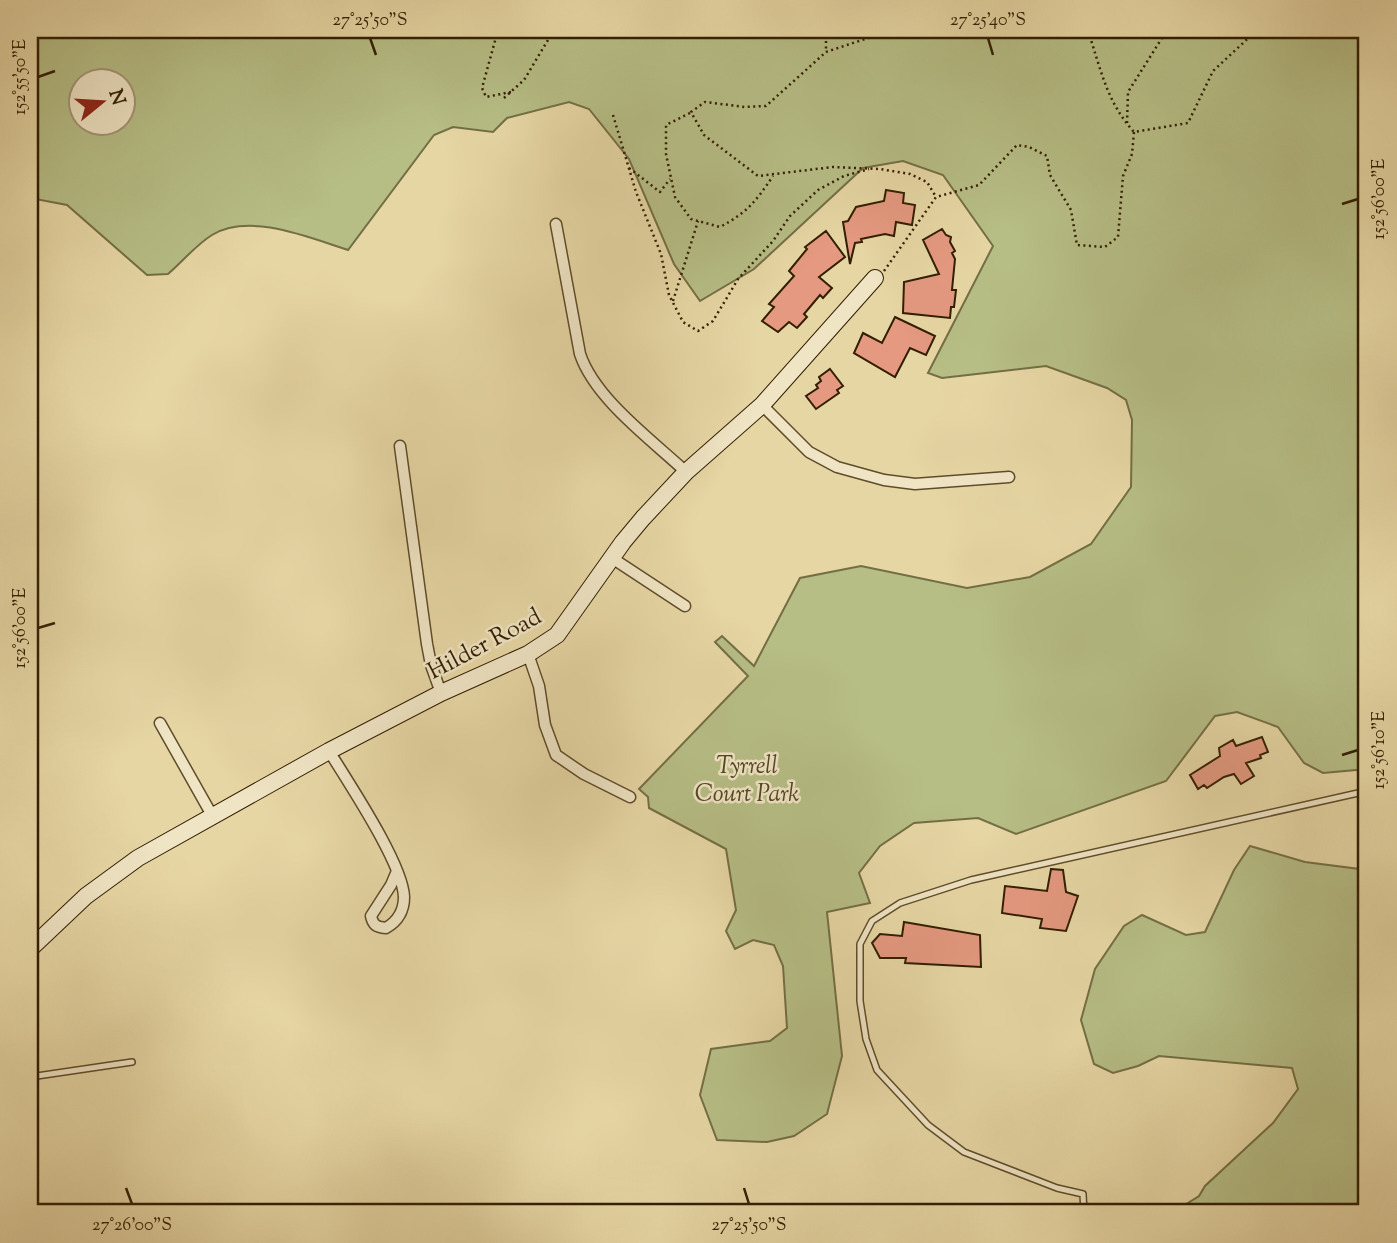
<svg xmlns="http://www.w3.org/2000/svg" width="1397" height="1243" font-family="'Sorts Mill Goudy',serif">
<rect width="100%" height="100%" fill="#e6d6a4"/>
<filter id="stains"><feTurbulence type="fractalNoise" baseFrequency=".00286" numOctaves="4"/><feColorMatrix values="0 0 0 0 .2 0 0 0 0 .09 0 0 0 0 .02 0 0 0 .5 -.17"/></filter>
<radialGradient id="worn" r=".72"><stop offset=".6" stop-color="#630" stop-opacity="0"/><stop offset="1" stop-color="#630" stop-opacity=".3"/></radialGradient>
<g fill="#b6bd85" stroke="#746e44" stroke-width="2" fill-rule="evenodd">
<path d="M30,30H1367V440L1363,441L1362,447L1367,449V769L1323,773L1304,763L1278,727L1237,712L1215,716L1166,781L1016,834L978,818L914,823L880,846L859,873L870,903L827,912L842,1056L827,1114L794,1136L767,1142L717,1140L700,1095L711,1049L770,1041L787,1028L783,966L774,945L753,940L735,949L726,931L736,910L726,849L649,808L648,797L639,789L748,676L715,642L722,636L754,666L800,578L861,566L967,588L1030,577L1091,544L1131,487L1132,420L1126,400L1107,388L1046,366L942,378L928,373L993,246L943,175L903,161L863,168L754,269L700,301L674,264L629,159L589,109L569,102L507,118L493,132L453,127L434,135L348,250C310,238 250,212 212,235C197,244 182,262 168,274L147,275L67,205L30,198ZM80,80H122V122H80Z"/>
<path d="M1250,846L1305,862L1367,870V1213H1172L1199,1196L1205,1186L1273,1123L1298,1089L1292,1068L1159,1056L1138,1066L1113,1073L1094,1064L1081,1020L1095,969L1124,926L1142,915L1186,935L1205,932L1234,870Z"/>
</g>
<g fill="#e49980" stroke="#321e02" stroke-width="2">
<path d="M886,190L904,193L903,203L915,205L912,225L896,222L894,236L885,234L861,239L862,242L855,243L850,264L843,222L848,221L856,207L884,201Z"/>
<path d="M942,229L946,235L951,237L950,242L955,251L952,253L955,259L952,290H956L954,307H951L950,318L903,313L904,282L939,274L923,240Z"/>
<path d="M826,231L845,257L819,277L832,288L823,298L820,295L804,314L807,317L797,328L789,322L778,332L762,321L774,307L769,304L794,276L789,271L807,249L805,247Z"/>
<path d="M895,317L935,336L926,355L910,348L895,377L854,353L863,333L882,343Z"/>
<path d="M830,369L843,386L837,390L839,393L816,409L806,396L818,388L816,385L821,381L819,377Z"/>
<path d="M1262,737L1268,752L1260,755L1261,758L1246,763L1254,776L1241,784L1234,774L1224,777L1207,788L1204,785L1198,789L1190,775L1220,756L1219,748L1233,740L1236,746Z"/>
<path d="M1051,869L1063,870L1066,892L1078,896L1066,931L1040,928L1042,919L1002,913L1005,886L1047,891Z"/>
<path d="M904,922L980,935L981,967L905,963L906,958H880L872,943L880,934L902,936Z"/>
</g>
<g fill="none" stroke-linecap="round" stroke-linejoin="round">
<defs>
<g id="lane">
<path d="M30,1077L132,1062"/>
<path d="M1084,1213L1083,1194L1057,1188L964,1152L928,1125L877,1070L866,1039L860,1001V944L872,921L900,903L971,880L1367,791"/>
</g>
<g id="street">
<path d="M556,224L580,354C595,399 652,440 686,472"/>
<path d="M762,405L809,452L837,467L884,480L915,484L1009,477"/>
<path d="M400,446L427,644L431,665L441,693"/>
<path d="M612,558L685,606"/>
<path d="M528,654L539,686L545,725L556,755L584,774L630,797"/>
<path d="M160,723L213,817"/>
<path d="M329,751C348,782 403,864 404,897C404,911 398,921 386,928C376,927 373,925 371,916L391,885L397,871"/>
</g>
<path id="secondary" d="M30,949L86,896L138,858L329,751L441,693L528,654L557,635L623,542L643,518L686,472L762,405L875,278"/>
</defs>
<use href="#lane" stroke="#5f4c2a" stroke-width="8"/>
<use href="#street" stroke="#5f4c2a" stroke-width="13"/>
<use href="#secondary" stroke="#321e02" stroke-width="18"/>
<g stroke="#321e02" stroke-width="2.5" stroke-dasharray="2 3.5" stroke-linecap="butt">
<path d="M498,30L482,88L486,97L511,92"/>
<path d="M826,30V52"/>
<path d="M913,30L868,38L826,52L766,106L745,107L705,102L691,112L704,135L758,176L833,167L880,169L910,174L927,182L936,197"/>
<path d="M1082,30L1088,31C1101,69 1106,101 1134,132L1188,123L1213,71L1257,30"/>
<path d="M504,98L524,80L554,30"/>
<path d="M690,113L666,125V154L675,197L691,219L720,227C748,212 756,201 773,176"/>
<path d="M613,115L636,192L661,254L669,295L683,322L698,331L713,321L738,279L773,241L790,216L818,190L844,176L869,169"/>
<path d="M1127,123L1128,92L1167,30"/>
<path d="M629,168L660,192L670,179"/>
<path d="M884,271L936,197L979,185L1017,145L1029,147L1047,156L1050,175L1071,210L1077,245L1105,247L1118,237L1123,176L1132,154L1134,132"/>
<path d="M673,301L698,221"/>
</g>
<use href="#lane" stroke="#efe4c4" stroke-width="5"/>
<use href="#street" stroke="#efe4c4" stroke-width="10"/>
<use href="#secondary" stroke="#efe4c4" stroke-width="16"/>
</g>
<path fill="none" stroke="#321e02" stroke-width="2.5" d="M370,38L376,55M988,38L993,55M38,77L55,71M1342,204L1358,199M38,628L55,623M1342,755L1358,750M126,1188L132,1204M744,1188L749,1204"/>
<g text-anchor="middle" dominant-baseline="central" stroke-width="5" stroke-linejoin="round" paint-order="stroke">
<g font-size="24" fill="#321e02" stroke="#efe4c4">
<text transform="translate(485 645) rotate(-28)">Hilder Road</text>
</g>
<g font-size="24" font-style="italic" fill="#534623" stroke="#efe4c4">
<text x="747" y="767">Tyrrell<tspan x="747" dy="28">Court Park</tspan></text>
</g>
</g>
<rect width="1397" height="1243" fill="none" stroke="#e6d6a4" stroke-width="77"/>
<g transform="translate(102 102) rotate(72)"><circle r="33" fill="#efe4c4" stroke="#a39576" stroke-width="2"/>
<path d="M0-5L12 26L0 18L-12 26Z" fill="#8f2418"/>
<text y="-10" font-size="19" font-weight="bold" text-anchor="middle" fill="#321e02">N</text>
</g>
<rect x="38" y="38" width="1320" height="1166" fill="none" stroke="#321e02" stroke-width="2.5"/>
<g font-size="18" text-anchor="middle" fill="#321e02">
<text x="370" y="25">27°25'50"S</text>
<text x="988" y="25">27°25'40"S</text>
<text transform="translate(19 77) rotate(-90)" y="6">152°55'50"E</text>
<text transform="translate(1378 199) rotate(-90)" y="6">152°56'00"E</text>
<text transform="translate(19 628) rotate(-90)" y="6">152°56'00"E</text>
<text transform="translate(1378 750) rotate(-90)" y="6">152°56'10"E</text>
<text x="132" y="1230">27°26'00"S</text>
<text x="749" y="1230">27°25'50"S</text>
</g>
<rect width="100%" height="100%" filter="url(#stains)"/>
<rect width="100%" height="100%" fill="url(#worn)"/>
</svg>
